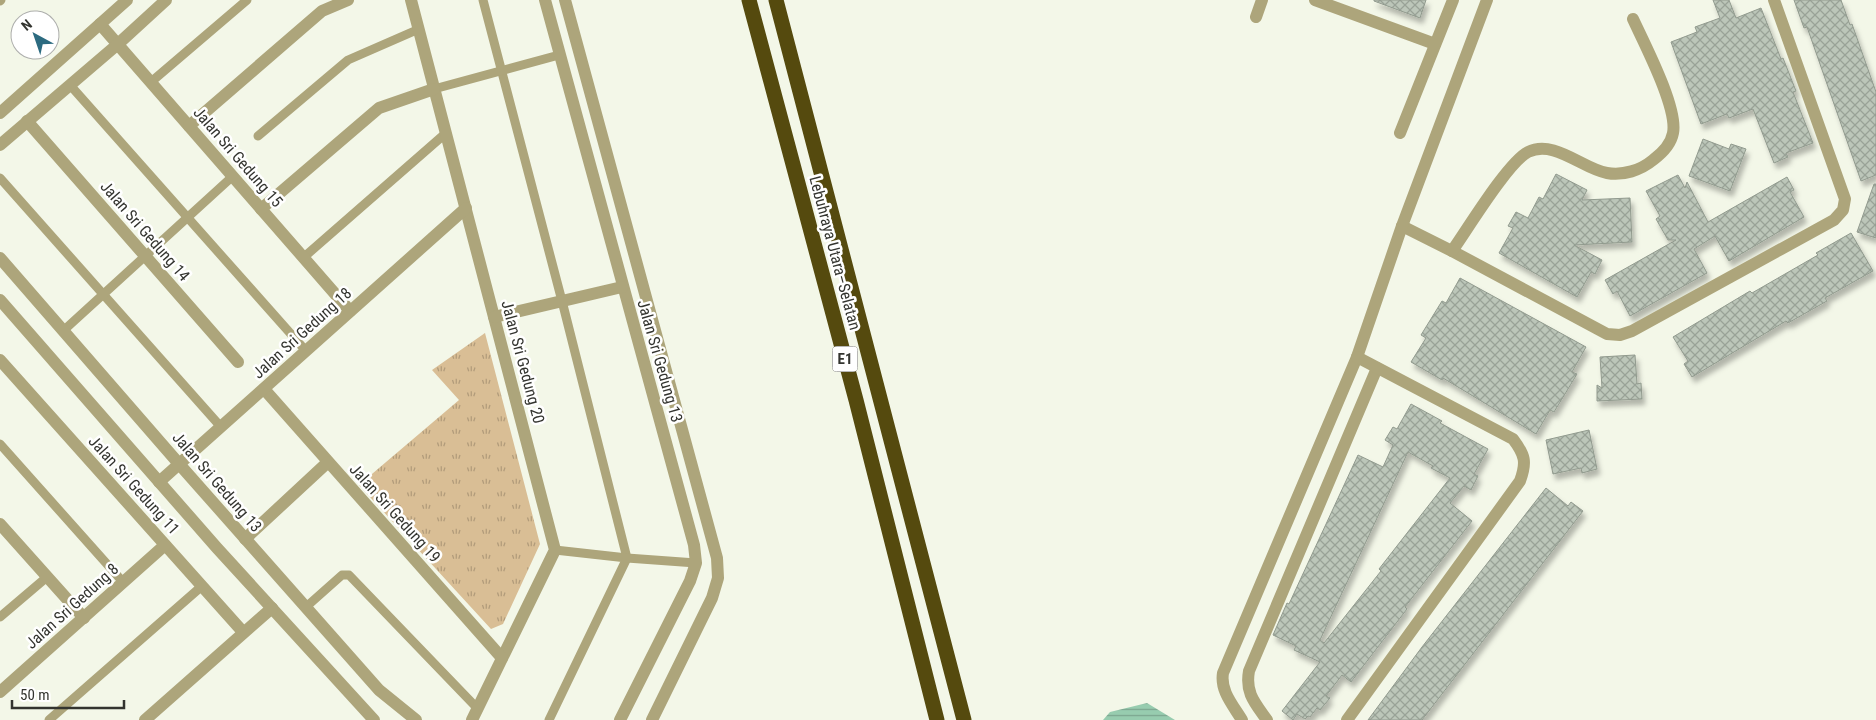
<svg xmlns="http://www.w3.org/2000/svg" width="1876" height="720" font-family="'Roboto Condensed',sans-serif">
<defs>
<pattern id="grass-tufts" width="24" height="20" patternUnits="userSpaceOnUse" patternTransform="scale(1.25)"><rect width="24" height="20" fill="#d9be95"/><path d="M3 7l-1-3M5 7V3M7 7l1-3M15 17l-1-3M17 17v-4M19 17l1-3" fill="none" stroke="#b19b7a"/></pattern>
<pattern id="water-rules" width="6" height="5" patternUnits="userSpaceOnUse" patternTransform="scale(1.25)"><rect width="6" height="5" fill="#97ccaf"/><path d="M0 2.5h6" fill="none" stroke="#7ca68f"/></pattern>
<pattern id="building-cross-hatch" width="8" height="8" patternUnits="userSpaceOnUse" patternTransform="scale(1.25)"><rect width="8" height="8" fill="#bcc6b9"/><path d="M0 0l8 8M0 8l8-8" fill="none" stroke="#99a297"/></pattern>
<filter id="shadow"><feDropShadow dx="3" dy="5.5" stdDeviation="2.5" flood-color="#0004"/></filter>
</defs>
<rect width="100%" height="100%" fill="#f3f7e8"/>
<path fill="url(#grass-tufts)" d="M485,333L540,544L503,624L491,629L359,485L459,400L432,370Z"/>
<path fill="url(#water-rules)" d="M1147,703L1175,720H1103L1110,712Z"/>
<g fill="url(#building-cross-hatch)" stroke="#919a8e" fill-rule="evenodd" filter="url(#shadow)">
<path d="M1374,0H1426L1420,18L1374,1Z"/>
<path d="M1713,0H1729L1736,18L1761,8L1781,59L1783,58L1796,91L1793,92L1813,143L1786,153L1788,157L1774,163L1753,109L1729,118L1727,114L1701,124L1671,42L1697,32L1695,27L1720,18Z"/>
<path d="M1794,0H1841L1850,25L1852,24L1876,92V175L1861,181L1807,27L1804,28Z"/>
<path d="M1703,139L1729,149L1731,144L1746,149L1730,191L1689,176Z"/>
<path d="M1556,174L1587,190L1582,200L1630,198L1632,242L1574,245L1602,260L1595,274L1591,272L1577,297L1499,253L1513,228L1508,226L1516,212L1528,218L1539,197L1543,199Z"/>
<path d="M1678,175L1685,188L1687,182L1708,222L1787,177L1794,190L1790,192L1804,217L1729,261L1715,236L1694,249L1707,273L1630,316L1617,291L1613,294L1605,280L1676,240H1668L1656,219L1660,216L1646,191Z"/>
<path d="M1874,184H1876V238L1857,232Z"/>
<path d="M1851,233L1873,271L1825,298L1827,301L1788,323L1786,321L1692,377L1684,364L1688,361L1673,337L1750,291L1752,293L1818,255L1816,253Z"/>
<path d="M1460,278L1586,347L1572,372L1577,374L1565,394L1554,412L1550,410L1536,434L1443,378L1442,380L1411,362L1426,338L1421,335L1442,301L1446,303Z"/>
<path d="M1635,355L1637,384L1641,383L1642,399L1597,401V385L1602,388L1600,357Z"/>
<path d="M1411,404L1442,421L1440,423L1488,449L1474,474L1478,476L1471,490L1464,486L1450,503L1472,521L1405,607L1407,609L1351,682L1342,675L1326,696L1330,698L1320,710L1317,708L1310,717L1308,716L1305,719L1297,714L1293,720L1282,711L1320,662L1294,650L1296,646L1273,635L1287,603L1289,604L1358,455L1383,467L1393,445L1385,440L1393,427L1397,429ZM1408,452L1433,466L1431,468L1450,478L1379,569L1381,571L1324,643L1320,640Z"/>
<path d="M1589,430L1597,469L1582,473L1581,468L1553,474L1546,440Z"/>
<path d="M1546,488L1568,506L1571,502L1583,511L1422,720H1368L1422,647Z"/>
</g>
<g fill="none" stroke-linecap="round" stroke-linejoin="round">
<g stroke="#ada57b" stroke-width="9">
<path d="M483,0L562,301L627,558L549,720"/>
<path d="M0,1L1,0"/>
<path d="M151,82L247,0"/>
<path d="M70,85L306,351"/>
<path d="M434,89L559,55"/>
<path d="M258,136L348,60L419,29"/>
<path d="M0,178L221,427"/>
<path d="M303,258L446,133"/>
<path d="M63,331L233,176"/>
<path d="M0,444L123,582"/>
<path d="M555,550L627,558L696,563"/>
<path d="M306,607L342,575H349L478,709"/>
<path d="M0,617L47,577"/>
<path d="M49,720L202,586"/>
</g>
<g stroke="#ada57b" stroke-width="12">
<path d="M411,0L555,550L472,720"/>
<path d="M545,0L694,545L696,563L690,581L620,720"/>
<path d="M565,0L717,558L718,578L712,598L652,720"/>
<path d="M1315,0L1435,44"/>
<path d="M1256,17L1262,0"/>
<path d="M100,24L350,311"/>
<path d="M0,113L127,0"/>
<path d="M27,121L238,362"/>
<path d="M189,126L322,11L348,0"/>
<path d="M1400,133L1453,0"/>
<path d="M0,145L118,44L166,0"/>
<path d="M261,209L379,108L434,89"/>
<path d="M1402,226L1452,251L1607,334L1620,335L1632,331L1834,220L1843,210L1845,199L1774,0"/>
<path d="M1452,251C1467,230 1508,162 1528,152C1554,139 1583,169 1607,173C1623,176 1641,170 1653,160C1661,154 1671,144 1673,133C1678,108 1645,45 1633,19"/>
<path d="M0,258L180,465L379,690L416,720"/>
<path d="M0,300L217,548L374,720"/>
<path d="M494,317L622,287"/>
<path d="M0,360L243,632"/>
<path d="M264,389L502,658"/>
<path d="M159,482L466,208"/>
<path d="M0,524L84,618"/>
<path d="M245,539L328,462"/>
<path d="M0,692L165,545"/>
<path d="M145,720L272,608"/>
<path d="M1242,720C1233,705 1220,691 1223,673L1357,357L1402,226L1487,0"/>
<path d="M1267,720C1255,703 1245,693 1249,671L1377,368"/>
<path d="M1347,720L1520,481C1527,462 1525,455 1513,439L1357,357"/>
</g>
<g stroke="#554a0e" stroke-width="15">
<path d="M749,0L856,400L937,720"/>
<path d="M776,0L964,720"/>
</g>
</g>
<g text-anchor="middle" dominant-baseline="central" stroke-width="5" stroke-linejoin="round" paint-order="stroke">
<rect fill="#fff" stroke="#70716d" stroke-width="1" x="832.5" y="346.5" width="25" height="25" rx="4"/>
<g font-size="15" font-weight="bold" fill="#33342f">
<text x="845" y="359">E1</text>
</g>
<g font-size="16" fill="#33342f" stroke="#fff">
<text transform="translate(238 157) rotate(49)">Jalan Sri Gedung 15</text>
<text transform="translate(145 231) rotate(49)">Jalan Sri Gedung 14</text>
<text transform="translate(835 253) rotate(75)">Lebuhraya Utara–Selatan</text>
<text transform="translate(302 333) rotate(-42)">Jalan Sri Gedung 18</text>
<text transform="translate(660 361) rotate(74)">Jalan Sri Gedung 13</text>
<text transform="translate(523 362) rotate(75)">Jalan Sri Gedung 20</text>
<text transform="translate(217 482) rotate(49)">Jalan Sri Gedung 13</text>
<text transform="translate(134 485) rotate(48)">Jalan Sri Gedung 11</text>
<text transform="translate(395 513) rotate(48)">Jalan Sri Gedung 19</text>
<text transform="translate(72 606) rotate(-42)">Jalan Sri Gedung 8</text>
</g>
</g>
<g transform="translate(35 35) rotate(320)"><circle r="24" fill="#ffffff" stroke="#adaeac"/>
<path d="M0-4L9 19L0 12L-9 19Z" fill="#2c6b80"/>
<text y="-8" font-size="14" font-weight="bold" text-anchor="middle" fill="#33342f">N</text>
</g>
<path d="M12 700v8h112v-8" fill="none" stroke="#33342f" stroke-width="2.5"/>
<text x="20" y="700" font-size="15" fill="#33342f" stroke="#ffffff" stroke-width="4" paint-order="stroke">50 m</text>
</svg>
